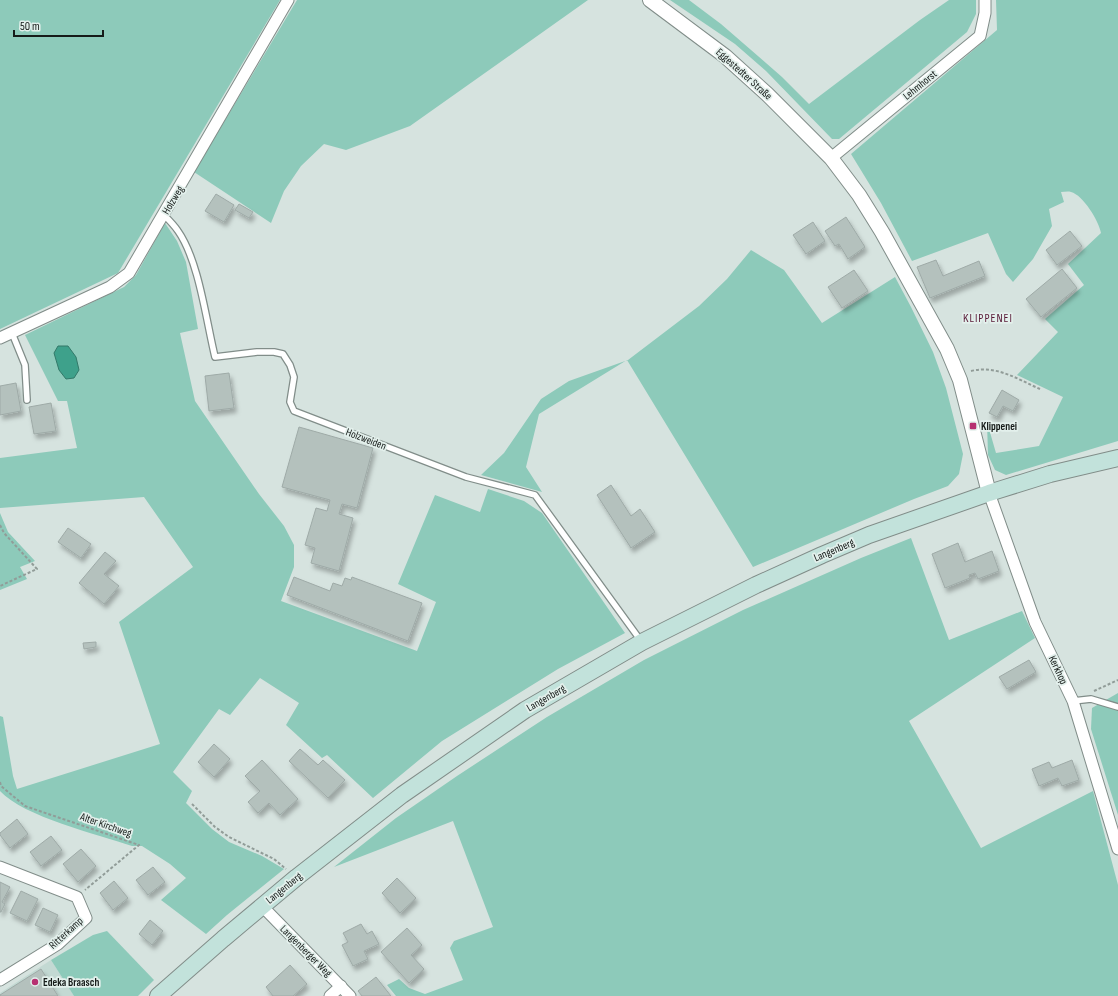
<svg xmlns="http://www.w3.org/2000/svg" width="1118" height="996" font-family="'Sofia Sans Condensed',sans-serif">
<defs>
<filter id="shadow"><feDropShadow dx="2.5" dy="4.5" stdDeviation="2" flood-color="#0004"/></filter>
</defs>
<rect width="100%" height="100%" fill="#d6e3df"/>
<path fill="#c3d9d3" d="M51,960L74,996H0V993Z"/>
<g fill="#8dcaba">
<path d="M0,0H280L118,273L0,329Z"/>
<path d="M297,0H588L410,126L346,150L324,144L301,166L284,191L271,223L194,172Z"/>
<path d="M670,0H689L721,24L782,77L809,104L920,20L949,0H976V14L967,32L839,139H832L766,71L735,44Z"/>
<path d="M996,0H1118V441L1006,475L995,470L988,455L987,422L996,453L1039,446L1063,397L1017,375L1058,332L1045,319L1084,285L1068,264L1101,233C1099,221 1083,195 1071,192C1068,191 1064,192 1061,192L1064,202L1049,209L1052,226L1033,259L1013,282L1006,274L988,233L912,261L881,203L851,154L997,30Z"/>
<path d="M165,223L177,241L186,262L198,329L180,333L195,401L259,494L284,526L294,545V567L281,601L417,651L436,602L398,584L435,495L480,512L488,489L524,501L542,513L625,633L558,669L442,741L373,798L327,755L322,758L286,725L299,703L260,678L230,715L219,709L173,772L192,791L186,803L212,829L229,842L262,856L284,869L227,915L206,934L161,900L186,878L170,864L142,846H132C97,834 24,817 0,791V716L3,717L13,776L17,789L160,744L119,622L193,567L144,497L0,508V458L77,448L67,401H58L25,335L124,287L136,275Z"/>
<path d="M751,250L784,270L822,323L895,277L911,307L933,352L946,388L963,454L959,474L948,486L914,499L753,567L627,360L539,414L526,467L542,492L481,475L504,453L541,399L569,381L628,360L699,306L727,279Z"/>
<path d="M0,513L8,532L35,561L20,567L27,579L0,590Z"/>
<path d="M911,538L949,640L1022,611L1035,638L909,721L981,848L1093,791L1118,885V996H396L387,985L399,979L409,988L425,994L463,980L450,948L454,941L493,927L453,821L334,867L396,818L457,776L547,717L644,660L743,610L861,558Z"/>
<path d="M1118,693V815L1091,729L1092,708Z"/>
<path d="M107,931L154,980L138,996H74L51,960L93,935Z"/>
</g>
<path fill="#3ea18b" stroke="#327969" d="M58,346H68L76,357L79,370L74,378L66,379L59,370L54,353Z"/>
<g fill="#b4c1bd" stroke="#9eaaa7" filter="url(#shadow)">
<path d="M216,194L234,205L224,222L205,211Z"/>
<path d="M239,204L253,212L249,218L235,210Z"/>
<path d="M846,217L865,247L848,259L839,244L835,246L825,231Z"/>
<path d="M813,222L825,241L806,254L793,235Z"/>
<path d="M1070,231L1082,246L1057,265L1046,250Z"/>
<path d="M936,260L943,276L979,261L985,276L930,298L917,267Z"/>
<path d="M1062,269L1077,288L1041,317L1026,299Z"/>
<path d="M854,270L868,291L842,308L828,287Z"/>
<path d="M229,373L234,408L209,411L205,376Z"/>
<path d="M16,383L21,411L0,415V386Z"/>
<path d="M1002,390L1019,400L1013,411L1003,406L997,417L989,413Z"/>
<path d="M51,403L56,431L34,434L29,407Z"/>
<path d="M299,427L373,448L357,508L342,504L339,514L353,518L339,571L311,563L315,548L305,545L316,508L327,511L330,500L282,487Z"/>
<path d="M611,485L631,516L640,509L655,532L631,548L597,495Z"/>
<path d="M68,528L91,544L81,558L58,542Z"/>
<path d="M958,543L965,562L992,551L999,571L978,579L975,573L969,575L970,578L945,588L932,554Z"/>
<path d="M105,552L116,561L104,574L119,586L104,604L79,583Z"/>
<path d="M294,577L330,591L333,583L342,586L345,578L351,580L352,577L422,603L408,641L287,595Z"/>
<path d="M96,642V647L84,649L83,643Z"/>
<path d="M1029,660L1036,672L1007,689L999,677Z"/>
<path d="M214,744L230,759L214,777L198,762Z"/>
<path d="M300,749L318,765L323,760L345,780L328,798L289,761Z"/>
<path d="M262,760L298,799L280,815L269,803L258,813L248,802L260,791L245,776Z"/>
<path d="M1072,760L1079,780L1062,786L1058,778L1039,786L1032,769L1049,762L1052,768Z"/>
<path d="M17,819L28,834L10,848L0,835V833Z"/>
<path d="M51,836L62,850L41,866L30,852Z"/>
<path d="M81,849L96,866L78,882L63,864Z"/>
<path d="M153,867L165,882L148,895L136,880Z"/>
<path d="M397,878L416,898L400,913L382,893Z"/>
<path d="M114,881L128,898L113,910L100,893Z"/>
<path d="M0,882L10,887L2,902L5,904L1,912H0Z"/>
<path d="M21,891L38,899L27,921L10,913Z"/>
<path d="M43,908L58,915L50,932L35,925Z"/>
<path d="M150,920L163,931L152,945L139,934Z"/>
<path d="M361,924L367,934L372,931L379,944L364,951L368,959L353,966L342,945L348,942L343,933Z"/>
<path d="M407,928L422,945L411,955L424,969L409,983L381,952Z"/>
<path d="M290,965L307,984L293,996H273L266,987Z"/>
<path d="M41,969L58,996H0V995Z"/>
<path d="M376,977L391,996H362L358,991Z"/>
</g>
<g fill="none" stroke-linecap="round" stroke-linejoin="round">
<defs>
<g id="service">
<path d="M164,215C169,220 174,225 178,231C199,261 206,320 215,357L257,352H274L283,354L290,365L294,377L290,402L294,411L466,477L535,495L641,641"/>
<path d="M12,333L25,365L27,400"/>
<path d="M1073,701L1091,699L1118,707"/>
</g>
<g id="minor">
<path d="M831,158L980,36L985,13V0"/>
<path d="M0,338L110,287L129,273L288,0"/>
<path d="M989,493L1035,622L1073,701L1118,849"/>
<path d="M0,867L77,897L86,918L58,944L0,980"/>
<path d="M262,906L350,996"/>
<path d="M330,996L341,986"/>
</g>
<path id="tertiary" d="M650,0L725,56L767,94L831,158L859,195L882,232L947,349L960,380L989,493"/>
<path id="secondary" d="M158,996L223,939L297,877L402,795L525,710L642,642L756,585L822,555L869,535L989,493L1050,474L1118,458"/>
</defs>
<use href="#service" stroke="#818d89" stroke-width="8"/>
<use href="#minor" stroke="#818d89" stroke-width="13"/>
<use href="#tertiary" stroke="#818d89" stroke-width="16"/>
<use href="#secondary" stroke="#818d89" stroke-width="18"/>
<g stroke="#919c98" stroke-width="2" stroke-dasharray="3 2" stroke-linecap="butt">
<path d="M971,371C997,365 1017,379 1040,389"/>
<path d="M0,525L4,533L37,569L0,586"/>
<path d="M1094,691L1118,680"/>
<path d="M0,782L1,786L25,806L139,845L85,890"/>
<path d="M192,804L215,827L229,837L274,859L286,869"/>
</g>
<use href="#service" stroke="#fff" stroke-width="5.5"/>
<use href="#minor" stroke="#fff" stroke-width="11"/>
<use href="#tertiary" stroke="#fff" stroke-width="14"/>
<use href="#secondary" stroke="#c2e2db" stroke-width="16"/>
</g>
<g fill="#b73071" stroke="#e3f0ec" stroke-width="1.5">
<rect x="969" y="422" width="8" height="8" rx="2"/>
<circle cx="35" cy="982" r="4"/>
</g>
<g text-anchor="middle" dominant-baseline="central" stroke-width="3.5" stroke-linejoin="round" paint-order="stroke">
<g font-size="11" fill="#161b19" stroke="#e3f0ec">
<text transform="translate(744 74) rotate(42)">Eggestedter Straße</text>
<text transform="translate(920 85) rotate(-39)">Lehmhorst</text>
<text transform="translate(173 200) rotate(-59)">Holzweg</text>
<text transform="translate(366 439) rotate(21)">Holzweiden</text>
<text transform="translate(834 550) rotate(-23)">Langenberg</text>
<text transform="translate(1058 670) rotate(65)">Kerkhop</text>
<text transform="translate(546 698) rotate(-30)">Langenberg</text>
<text transform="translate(106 825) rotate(19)">Alter Kirchweg</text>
<text transform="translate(284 888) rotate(-39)">Langenberg</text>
<text transform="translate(66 933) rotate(-42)">Ritterkamp</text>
<text transform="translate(306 951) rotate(45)">Langenberger Weg</text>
</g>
<g font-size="11" font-weight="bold" fill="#161b19" stroke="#e3f0ec" text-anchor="start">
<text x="981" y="426">Klippenei</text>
<text x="43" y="982">Edeka Braasch</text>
</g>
<g font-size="12" letter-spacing="1" fill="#571735" stroke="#e3f0ec">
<text x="988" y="318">KLIPPENEI</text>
</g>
</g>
<path d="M14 30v6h89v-6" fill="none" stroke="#161b19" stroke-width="2"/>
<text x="20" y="30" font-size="12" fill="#161b19" stroke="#e3f0ec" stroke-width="3" paint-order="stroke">50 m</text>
</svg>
